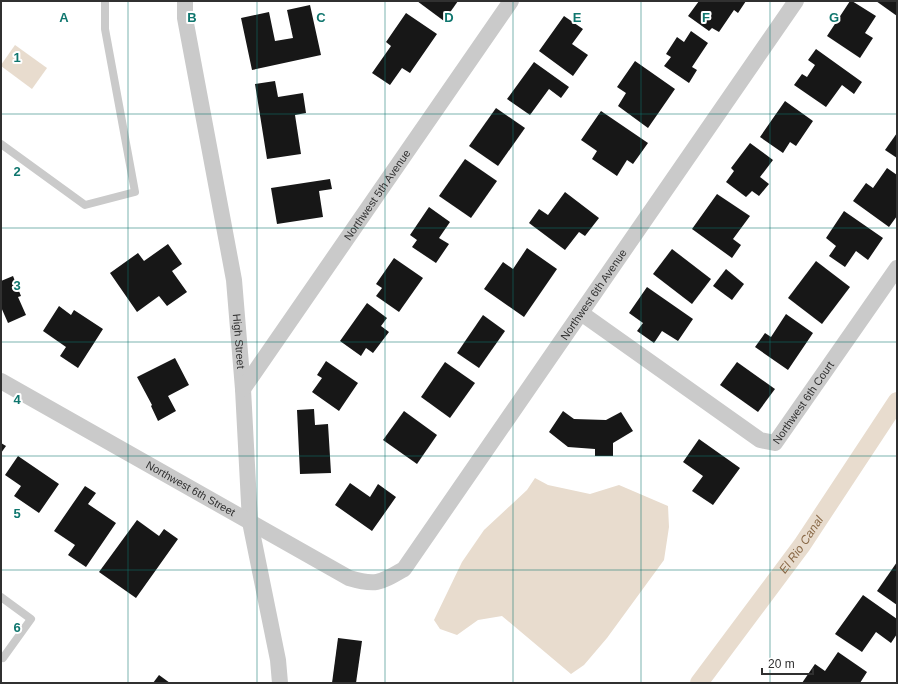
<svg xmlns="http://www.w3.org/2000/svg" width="898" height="684" font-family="Arial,sans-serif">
<rect width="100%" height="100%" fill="#fff"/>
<g fill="#e8dcce">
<path d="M15,45L47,68L32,89L1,66V65Z"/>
<path d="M535,478L548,485L590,494L619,485L668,506L669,527L664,560L607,638L584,665L571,674L502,616L478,620L457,635L440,629L434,620L462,562L484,530L527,490Z"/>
</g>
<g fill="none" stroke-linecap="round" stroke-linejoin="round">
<path stroke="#e8dcce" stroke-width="18" id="s1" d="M699,683L802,545L897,401"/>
</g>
<g fill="#171717">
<path d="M417,1H458L444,21Z"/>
<path d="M699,1H746L738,13L734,10L719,32L712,28L709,31L688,16Z"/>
<path d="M850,1H852L876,16L865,33L873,38L860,58L827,36Z"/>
<path d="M876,1H897V16Z"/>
<path d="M310,5L321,55L252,70L241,18L269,12L275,41L293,38L287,10Z"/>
<path d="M406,13L437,34L410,73L402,68L390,85L372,73L391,46L386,42Z"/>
<path d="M564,16L583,29L572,44L588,55L573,76L539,51Z"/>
<path d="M691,31L708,43L692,67L697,70L689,83L664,66L671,57L666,54L677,37L684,42Z"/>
<path d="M816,49L862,82L854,94L842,85L826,107L794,85L802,74L807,77L815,65L808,60Z"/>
<path d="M635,61L675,89L648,128L618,106L626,93L617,87Z"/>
<path d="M534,62L569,87L561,98L549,89L530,115L507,99Z"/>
<path d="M275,81L278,97L303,93L306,113L295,115L301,154L267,159L255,84Z"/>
<path d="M785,101L813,121L796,146L790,142L783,153L760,137Z"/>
<path d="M496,108L525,128L498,166L469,146Z"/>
<path d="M601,111L648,143L633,164L627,160L617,176L592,159L597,151L581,140Z"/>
<path d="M897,133V158L885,150Z"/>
<path d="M750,143L773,160L760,177L769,184L759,196L752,191L746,197L726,182L734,171L731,168Z"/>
<path d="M465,159L497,181L471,218L439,196Z"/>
<path d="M887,168L897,175V216L889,227L853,201L866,183L873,188Z"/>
<path d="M330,179L332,189L319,191L323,217L277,224L271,188Z"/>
<path d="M565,192L599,218L585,236L579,232L565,250L529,223L539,209L548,215Z"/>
<path d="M717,194L750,216L733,239L741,245L732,258L692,229Z"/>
<path d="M429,207L450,222L439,238L449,244L436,263L412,247L417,240L410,235Z"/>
<path d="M844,211L883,238L868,260L856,251L845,267L829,256L836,246L826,238Z"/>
<path d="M168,244L182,264L172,271L187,292L167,306L159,296L137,312L110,273L138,253L144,261Z"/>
<path d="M527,248L557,269L524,317L484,289L503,262L513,269Z"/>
<path d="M672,249L711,279L692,304L653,274Z"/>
<path d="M394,258L423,278L399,312L376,296L382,288L376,284Z"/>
<path d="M816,261L850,287L822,324L788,298Z"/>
<path d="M726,269L744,284L732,300L713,286Z"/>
<path d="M13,276L21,296L18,297L26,315L8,323L1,307V281Z"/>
<path d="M647,287L693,319L678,341L662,331L654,343L637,331L643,323L629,313Z"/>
<path d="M367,303L387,318L381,326L389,332L373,353L366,348L361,356L340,341Z"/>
<path d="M59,306L71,315L74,310L103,329L78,368L60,356L66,347L43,331Z"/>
<path d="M786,314L813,333L788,370L755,347L765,333L771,337Z"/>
<path d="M483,315L505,331L479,368L457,353Z"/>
<path d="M175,358L189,385L168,396L176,411L158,421L151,406L152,405L137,377Z"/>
<path d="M326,361L358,383L339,411L312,392L322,378L317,375Z"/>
<path d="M445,362L475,383L450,418L421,397Z"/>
<path d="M737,362L775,389L758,412L720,385Z"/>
<path d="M314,409L315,425L328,424L331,473L300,474L297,410Z"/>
<path d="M404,411L437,435L417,464L383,440Z"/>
<path d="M563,411L574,419L606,420L621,412L633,431L613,443V456H595V449L568,447L549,432Z"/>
<path d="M699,439L740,468L713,505L692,491L703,476L683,462Z"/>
<path d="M1,443L6,446L1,453Z"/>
<path d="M18,456L59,484L39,513L14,496L21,486L5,475Z"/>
<path d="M350,483L370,497L378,484L396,497L372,531L335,505Z"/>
<path d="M85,486L96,493L88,504L116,523L86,567L68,555L75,545L54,531Z"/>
<path d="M137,520L159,536L164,529L178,539L136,598L99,572Z"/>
<path d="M897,562V605L877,591Z"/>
<path d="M863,595L897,619V634L891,643L876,632L862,652L835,634Z"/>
<path d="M338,638L362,641L356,683H332Z"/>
<path d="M838,652L867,672L860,683H802L815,664L825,671Z"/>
<path d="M159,675L170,683H153Z"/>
</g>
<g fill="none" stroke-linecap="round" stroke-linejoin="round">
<g stroke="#cacaca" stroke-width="8">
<path d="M1,144L85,205L135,192L105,29V1"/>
<path d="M1,597L31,619L3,658"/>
</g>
<g stroke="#cacaca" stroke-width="16">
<path id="s2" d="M185,1V18L234,280L243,389L250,522L278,660L280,683"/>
<path id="s3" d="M581,313L760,440L775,443L897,268"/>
<path id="s4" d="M1,381L349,578C376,586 380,583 404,569L796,1"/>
<path id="s5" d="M243,389L511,1"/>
</g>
</g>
<path fill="none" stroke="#0f766e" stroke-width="1" stroke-opacity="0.55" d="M128,1V683M257,1V683M385,1V683M513,1V683M641,1V683M770,1V683M1,114H897M1,228H897M1,342H897M1,456H897M1,570H897"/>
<g text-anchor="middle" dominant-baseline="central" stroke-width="4" stroke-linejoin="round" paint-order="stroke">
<g font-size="11" fill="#303030" stroke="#fff">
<text stroke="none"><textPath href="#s5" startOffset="236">Northwest 5th Avenue</textPath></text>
<text stroke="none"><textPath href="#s4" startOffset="792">Northwest 6th Avenue</textPath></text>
<text stroke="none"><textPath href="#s2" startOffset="345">High Street</textPath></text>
<text stroke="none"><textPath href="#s3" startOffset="284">Northwest 6th Court</textPath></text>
<text stroke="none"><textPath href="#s4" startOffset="218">Northwest 6th Street</textPath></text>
</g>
<g font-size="12" font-style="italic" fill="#896947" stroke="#fff">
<text stroke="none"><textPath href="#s1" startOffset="172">El Rio Canal</textPath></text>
</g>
</g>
<g font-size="13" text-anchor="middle" font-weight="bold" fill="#0f766e" stroke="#fff" stroke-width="4" stroke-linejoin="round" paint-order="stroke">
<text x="64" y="22">A</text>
<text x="192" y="22">B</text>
<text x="321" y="22">C</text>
<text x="449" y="22">D</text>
<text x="577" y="22">E</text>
<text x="706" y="22">F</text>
<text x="834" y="22">G</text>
<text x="17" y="62">1</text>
<text x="17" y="176">2</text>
<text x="17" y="290">3</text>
<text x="17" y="404">4</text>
<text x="17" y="518">5</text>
<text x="17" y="632">6</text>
</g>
<rect width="898" height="684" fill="none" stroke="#303030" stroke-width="4"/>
<path d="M762 668v6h51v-6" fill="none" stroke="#303030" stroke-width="2"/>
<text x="768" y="668" font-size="12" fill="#303030" stroke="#ffffff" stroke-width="3" paint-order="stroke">20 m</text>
</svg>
